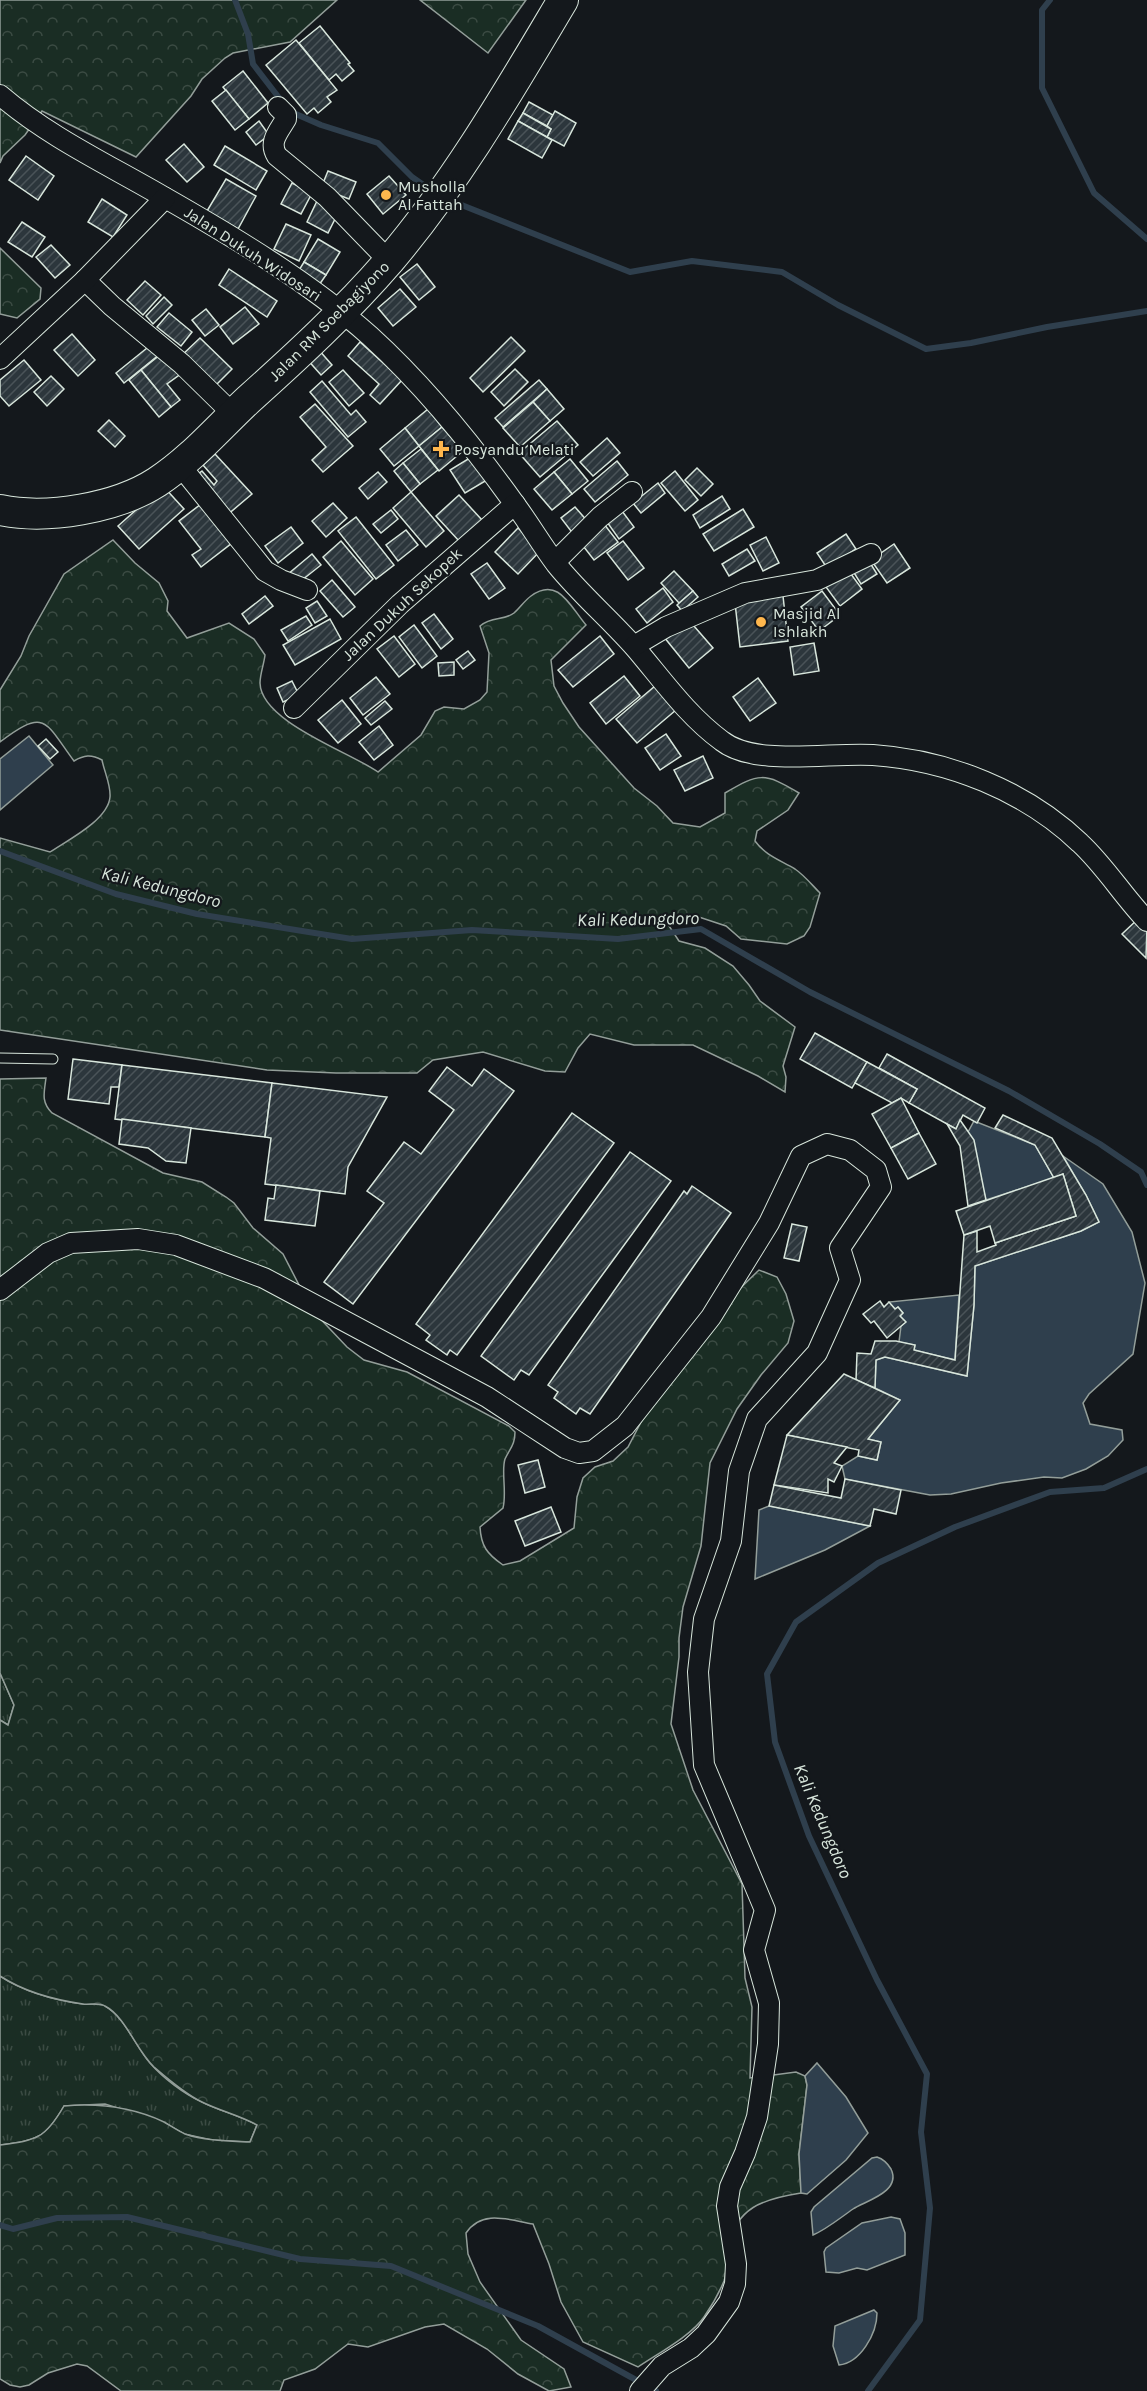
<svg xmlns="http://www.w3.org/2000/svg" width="1147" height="2391" font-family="Karla,sans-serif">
<defs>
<pattern id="grass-tufts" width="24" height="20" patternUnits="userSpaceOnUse" patternTransform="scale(1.5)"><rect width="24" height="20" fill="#1a2d24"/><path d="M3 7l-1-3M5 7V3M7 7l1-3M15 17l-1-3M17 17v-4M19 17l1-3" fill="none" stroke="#3b4b43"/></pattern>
<pattern id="forest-crowns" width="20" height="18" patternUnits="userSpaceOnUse" patternTransform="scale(1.5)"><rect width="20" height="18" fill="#1a2d24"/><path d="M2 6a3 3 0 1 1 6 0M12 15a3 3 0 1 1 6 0" fill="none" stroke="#3b4b43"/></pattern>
<pattern id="building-hatch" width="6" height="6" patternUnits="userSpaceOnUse" patternTransform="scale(1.5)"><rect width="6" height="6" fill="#2c363c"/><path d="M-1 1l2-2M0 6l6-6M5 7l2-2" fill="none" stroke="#4a5358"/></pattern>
</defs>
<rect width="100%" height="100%" fill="#14181c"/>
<g fill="url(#grass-tufts)" stroke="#939e99" stroke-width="1.5">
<path d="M0,1673L14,1705L8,1725L0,1720Z"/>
<path d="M0,1976C23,1991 55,2000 83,2004C90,2005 99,2002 105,2006C124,2016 136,2047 150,2063C163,2078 184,2094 202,2102C220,2111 239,2115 257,2125L250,2142L212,2140L184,2134L165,2123L105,2104L64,2106C45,2139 37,2140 0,2145Z"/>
</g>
<g fill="url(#forest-crowns)" stroke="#939e99" stroke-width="1.5">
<path d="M0,0H337L290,42L233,53L225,58L202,79L191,96L136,157L42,111L25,135L3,156L0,163Z"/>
<path d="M420,0H526L488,53Z"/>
<path d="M0,248L41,288L40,299L17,318L0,314Z"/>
<path d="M113,540L135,563L159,583L168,601L167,611L187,638L229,623L254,639L265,655C264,664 260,674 260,683C261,722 350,752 378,772L421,735L435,711L444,707L464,709L480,700L487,692L489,653L480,626C492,616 504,621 514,613C520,608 524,601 531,596C558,576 570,606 586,625L551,660L554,686L563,703L579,727L634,788L657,806L673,823L700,827L725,813V793C759,773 764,772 799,793L788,810L757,831L755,841C766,856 780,860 795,869C804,875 812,885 820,893L810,927L804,936L787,944L741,939L726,926L699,917L669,926L679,941L705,948L733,966L749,985L760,1001L795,1027L783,1066L786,1077L785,1092L758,1076L693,1045H634L590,1034L578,1048L565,1072L545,1071L483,1052L433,1060L417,1073H336L267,1070L0,1030V838L50,852C68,840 108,820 110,797C111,785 104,771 102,760C91,754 84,755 74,761C45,722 46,707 0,742V690L21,656L29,636L64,574Z"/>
<path d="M46,1078C44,1093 41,1102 52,1113L163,1173L202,1182L226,1197L234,1203L253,1228L283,1254L312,1310L347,1347L364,1360L407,1372L509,1426L515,1432C515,1445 510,1448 505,1459C501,1471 507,1492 503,1508L480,1527C481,1546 487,1554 503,1565L520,1561L574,1528L577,1497L583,1478L595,1467L613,1461L628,1447L651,1403L723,1305L759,1270L777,1277L786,1294L794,1321L788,1343L761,1375L737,1409L710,1463L701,1546L683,1607L679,1638V1657L671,1724L693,1790L742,1884L745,1978L752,2007L750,2078L796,2072L805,2076L807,2085L799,2154L801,2193C763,2199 736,2207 727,2249C724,2260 728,2270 724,2281C719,2293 711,2307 704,2317C691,2336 657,2354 638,2367L583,2342L561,2302L549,2264L533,2224C509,2220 482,2209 466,2233L468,2254L480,2282L521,2340L564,2369L571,2387L549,2391L518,2374L487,2349L444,2324L425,2327L368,2347L348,2344L315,2369L284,2380L280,2391H121L87,2366L77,2364L48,2373L29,2385L20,2387L10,2385L0,2379V2145C37,2140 45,2139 64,2106C99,2103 132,2107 164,2122C171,2126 178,2131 185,2134C205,2141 229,2141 250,2142L257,2125C239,2115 220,2111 202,2102C185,2094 168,2079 154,2067C136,2050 126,2017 105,2006C99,2002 90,2005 83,2004C55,2000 23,1991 0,1976V1720L8,1725L14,1705L0,1673V1079Z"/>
</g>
<g fill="#2f3f4d" stroke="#939e99" stroke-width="1.5">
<path d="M29,736L53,765L0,810V759Z"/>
<path d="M974,1121L1035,1145L1054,1178L986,1200L968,1132Z"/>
<path d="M1063,1156L1103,1184L1132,1232L1145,1283L1133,1354L1089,1394L1083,1403L1090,1424L1122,1430L1123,1440L1108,1456L1086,1469L1062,1478L1044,1477L1001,1483L951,1494L930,1495L845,1479L842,1466L858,1456L877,1460L881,1442L868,1439L900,1400L875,1388L876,1360L885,1357L967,1376L974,1305L975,1266L1081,1231L1099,1222L1086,1195Z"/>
<path d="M959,1295L955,1360L914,1350L915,1345L899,1342L901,1326L905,1322L900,1316L903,1313L898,1307L895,1309L889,1302Z"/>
<path d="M769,1506L870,1526L825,1550L755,1579L759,1510Z"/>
<path d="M817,2063L846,2097L868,2133L846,2160L807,2194L801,2193L799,2154L807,2085L805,2076Z"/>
<path d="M877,2157C883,2159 888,2164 891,2169C902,2192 865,2201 853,2209C840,2218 827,2229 813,2235L811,2212L814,2207L872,2158Z"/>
<path d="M891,2217L900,2219L905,2233V2255L867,2270L857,2268L839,2273L826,2272L824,2252L826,2248L862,2223Z"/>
<path d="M874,2310L877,2313C877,2334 860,2363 839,2365L833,2346L835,2326Z"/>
</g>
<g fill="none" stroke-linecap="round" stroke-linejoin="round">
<g stroke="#2f3f4d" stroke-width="6">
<path d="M235,0L248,34L253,64L283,103"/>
<path d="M1050,0L1042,10V88L1094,193L1147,239"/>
<path d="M289,111L321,125L378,143L412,177L432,191"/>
<path d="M449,200L630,272L692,261L782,272L838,305L926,349L971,343L1047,327L1147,311"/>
<path d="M0,851L116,894L197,914L352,939L472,930L618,939L701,929L810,992L1009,1091L1100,1144L1141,1172L1147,1185"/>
<path d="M0,2225L13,2229L57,2218L127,2217L300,2259L391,2266L538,2326L656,2391"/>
<path d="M868,2391L920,2320L930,2208L921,2132L927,2074L877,1980L809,1836L775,1742L767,1674L796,1622L878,1563L955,1527L1050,1492L1104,1488L1147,1469"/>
</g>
</g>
<g fill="url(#building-hatch)" stroke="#d8e6dc" stroke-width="1.5">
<path d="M320,26L350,63L348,64L354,71L342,81L336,74L329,80L299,43Z"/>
<path d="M296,40L337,90L327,97L331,102L318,113L314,108L307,114L266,65Z"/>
<path d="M243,71L268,103L249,119L223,87Z"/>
<path d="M226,90L249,119L235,130L212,101Z"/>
<path d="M529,102L553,115L547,126L523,113Z"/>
<path d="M555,111L576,123L564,146L547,137L551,129L547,126Z"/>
<path d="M523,113L551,129L547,137L518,121Z"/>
<path d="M259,121L269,135L256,145L246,132Z"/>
<path d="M518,121L552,140L542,158L508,139Z"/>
<path d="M184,144L204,167L187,182L166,160Z"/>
<path d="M225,146L267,171L256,190L214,165Z"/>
<path d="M26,156L54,176L38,200L9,180Z"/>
<path d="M328,171L356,182L349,199L321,188Z"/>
<path d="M389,176L406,195L383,214L367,194Z"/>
<path d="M226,179L256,196L238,229L207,211Z"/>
<path d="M292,183L312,193L301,214L281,204Z"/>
<path d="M102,199L127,215L113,237L88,222Z"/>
<path d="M317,201L339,211L328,233L307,222Z"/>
<path d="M22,222L45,237L32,257L8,242Z"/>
<path d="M286,224L311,235L299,261L274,249Z"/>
<path d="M318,239L340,252L326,275L304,262Z"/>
<path d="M51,245L70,265L55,278L36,257Z"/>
<path d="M304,262L326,275L317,288L296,275Z"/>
<path d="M417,264L435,287L419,300L400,277Z"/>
<path d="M229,269L277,301L267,317L219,285Z"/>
<path d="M145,281L161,295L143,315L127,300Z"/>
<path d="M400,289L416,307L393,326L378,308Z"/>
<path d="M164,297L172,305L153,324L146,316Z"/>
<path d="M245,307L259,324L233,344L220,327Z"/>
<path d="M206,309L219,325L205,336L192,320Z"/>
<path d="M169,313L192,332L181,346L157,327Z"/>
<path d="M72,334L95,360L78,376L54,350Z"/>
<path d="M511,337L525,351L483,392L470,378Z"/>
<path d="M200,338L232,369L212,389L180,357Z"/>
<path d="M360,342L402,380L380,404L370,395L379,384L348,356Z"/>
<path d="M152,344L160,354L124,383L116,373Z"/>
<path d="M318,349L332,365L321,375L306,358Z"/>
<path d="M165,351L182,373L167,384L180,400L171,407L141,370Z"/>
<path d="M24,360L41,380L9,406L0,396V380Z"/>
<path d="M515,369L528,382L504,406L491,392Z"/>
<path d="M141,370L171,407L159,417L129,380Z"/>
<path d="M343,370L364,393L349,406L329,382Z"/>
<path d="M51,376L64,389L47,406L34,392Z"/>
<path d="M539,380L547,389L503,427L495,418Z"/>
<path d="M322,381L351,415L356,410L366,422L348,437L310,392Z"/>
<path d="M547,389L564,409L550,421L533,402Z"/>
<path d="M533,402L550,421L520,447L503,428Z"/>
<path d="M315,404L353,446L323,472L312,460L326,447L300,417Z"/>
<path d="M428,409L442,427L419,446L405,428Z"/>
<path d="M109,420L125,436L115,447L98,431Z"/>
<path d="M557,421L578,445L540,477L519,453Z"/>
<path d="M442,427L463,451L439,471L419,446Z"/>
<path d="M405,428L419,446L394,466L380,449Z"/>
<path d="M607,438L620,453L593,476L580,462Z"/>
<path d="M421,449L438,470L420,484L403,463Z"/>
<path d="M215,454L252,494L226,516L197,475L202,471L214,485L217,481L203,465Z"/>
<path d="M473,456L487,480L465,493L450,470Z"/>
<path d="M570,459L588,481L572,494L554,472Z"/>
<path d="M617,461L628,475L595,502L584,489Z"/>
<path d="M403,463L420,484L411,492L394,471Z"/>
<path d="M697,468L713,484L701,496L685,480Z"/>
<path d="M675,471L698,500L685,511L661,483Z"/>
<path d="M378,472L387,482L368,499L359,488Z"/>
<path d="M554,472L572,494L552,510L534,489Z"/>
<path d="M658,483L665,493L641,513L633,503Z"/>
<path d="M163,486L184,509L139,549L118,526Z"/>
<path d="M411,492L444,531L426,547L393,508Z"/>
<path d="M459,495L482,520L459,541L436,516Z"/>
<path d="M722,496L730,509L700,528L693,515Z"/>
<path d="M333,503L347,518L326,537L312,521Z"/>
<path d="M201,504L232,543L201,567L192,555L201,549L179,521Z"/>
<path d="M575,507L589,523L574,535L561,518Z"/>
<path d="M743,509L754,527L714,551L703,534Z"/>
<path d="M391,510L398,519L381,533L373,524Z"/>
<path d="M622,511L634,527L619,539L607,522Z"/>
<path d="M356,517L394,565L376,579L338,531Z"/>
<path d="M604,524L618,542L594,560L580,542Z"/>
<path d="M291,527L303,543L278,563L265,546Z"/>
<path d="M518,528L541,550L518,574L495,552Z"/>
<path d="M406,530L418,545L398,561L386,545Z"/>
<path d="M846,534L856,549L827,568L817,553Z"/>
<path d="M766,537L779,563L763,571L750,545Z"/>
<path d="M341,541L373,579L355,595L323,557Z"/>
<path d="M623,541L644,568L628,580L607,553Z"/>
<path d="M894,544L910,568L887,583L871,560Z"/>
<path d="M747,549L755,561L729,576L722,564Z"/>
<path d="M312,554L321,565L297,584L288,574Z"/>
<path d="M867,558L877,574L861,584L851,568Z"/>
<path d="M487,563L505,588L489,599L471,574Z"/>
<path d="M848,570L862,589L840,606L826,587Z"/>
<path d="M674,571L693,591L679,603L661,583Z"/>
<path d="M332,580L355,607L343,617L320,591Z"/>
<path d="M663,588L673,602L647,623L636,609Z"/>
<path d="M693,591L698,597L682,611L677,605Z"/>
<path d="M822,591L840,615L819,631L801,607Z"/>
<path d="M265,596L273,606L249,624L242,614Z"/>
<path d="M783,596L788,641L740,647L735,603Z"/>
<path d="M317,601L327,616L315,623L306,608Z"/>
<path d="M434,614L453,639L441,649L422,623Z"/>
<path d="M306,616L312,625L288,641L281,630Z"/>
<path d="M687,618L713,648L689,668L664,637Z"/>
<path d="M330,619L341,639L295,665L283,645Z"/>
<path d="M414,625L437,656L422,668L399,637Z"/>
<path d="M394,636L415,664L399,677L377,649Z"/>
<path d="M600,636L614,654L573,687L558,670Z"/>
<path d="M814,643L819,671L794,675L790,647Z"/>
<path d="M468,651L475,660L463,669L456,660Z"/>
<path d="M454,662V675L439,676L438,663Z"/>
<path d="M624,676L640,696L606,724L590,703Z"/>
<path d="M376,677L390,694L363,715L350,698Z"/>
<path d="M758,678L776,703L750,721L733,697Z"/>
<path d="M292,681L299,695L283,702L277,688Z"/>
<path d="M655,686L676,710L637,743L616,719Z"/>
<path d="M342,700L361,724L338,743L318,720Z"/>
<path d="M385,701L392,709L371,725L365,718Z"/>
<path d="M379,726L393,745L374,760L359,742Z"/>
<path d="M666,734L681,756L660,770L645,748Z"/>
<path d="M46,739L58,752L50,759L38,746Z"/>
<path d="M703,756L713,778L685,791L674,770Z"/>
<path d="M1139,918L1147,926L1146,958L1122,934Z"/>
<path d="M815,1033L867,1062L852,1088L800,1059Z"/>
<path d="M887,1054L985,1108L977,1123L963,1115L956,1129L909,1103L917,1089L879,1068Z"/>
<path d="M73,1059L122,1065L119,1087H111L109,1104L68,1099Z"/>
<path d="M867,1062L917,1089L909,1103L901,1098L892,1103L855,1083Z"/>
<path d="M122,1065L272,1083L265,1137L115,1119Z"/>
<path d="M447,1067L472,1086L484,1069L514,1091L353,1304L324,1282L384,1203L367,1191L404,1142L421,1154L454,1110L429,1091Z"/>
<path d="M272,1083L387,1097L348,1167L345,1194L265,1184L271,1138L265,1137Z"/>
<path d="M901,1098L919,1133L891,1148L872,1114Z"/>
<path d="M572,1113L614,1143L457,1355L450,1350L447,1355L426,1340L430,1335L416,1324Z"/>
<path d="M1003,1115L1052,1138L1086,1195L1099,1222L1081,1231L975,1266L974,1305L967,1376L885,1357L876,1360L875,1388L856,1380L857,1353L871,1354L875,1341H896L915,1345L914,1350L955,1360L964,1235L977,1231V1252L996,1245L995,1243L1076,1216L1063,1174L1054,1178L1035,1145L995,1128Z"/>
<path d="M122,1119L191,1128L186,1163L166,1161L148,1148L119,1144Z"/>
<path d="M960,1120L974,1140L986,1200L968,1206L960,1146L947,1124L956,1129Z"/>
<path d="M919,1133L936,1164L908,1179L891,1148Z"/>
<path d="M630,1152L671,1181L529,1375L521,1370L514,1380L481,1356Z"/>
<path d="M1063,1174L1076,1216L995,1243L990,1226L964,1235L956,1211Z"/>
<path d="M276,1185L320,1191L315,1226L265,1220L268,1198L274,1199Z"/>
<path d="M692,1186L731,1213L590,1414L580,1408L576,1414L554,1398L558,1392L548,1385L684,1191L687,1194Z"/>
<path d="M792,1224L807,1227L799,1261L784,1258Z"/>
<path d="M880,1301L884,1307L889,1302L895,1309L898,1307L903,1313L900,1316L906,1322L887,1338L874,1321L871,1323L863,1314Z"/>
<path d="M844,1374L900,1400L868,1439L881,1442L877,1460L858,1456L859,1450L787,1435Z"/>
<path d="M787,1435L847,1447L834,1463L842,1466L834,1482L828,1479V1493L774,1485Z"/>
<path d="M538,1460L545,1487L525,1493L518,1465Z"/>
<path d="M845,1479L901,1490L896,1514L874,1509L870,1526L769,1506L774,1485L841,1498Z"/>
<path d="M551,1507L561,1532L525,1546L515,1521Z"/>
</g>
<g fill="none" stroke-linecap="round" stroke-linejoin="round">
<defs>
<path id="lane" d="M0,1058L53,1059"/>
<g id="street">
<path d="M0,95C49,137 107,164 162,196C234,237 308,281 370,336C425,386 471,443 514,503C529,523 541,544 556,564C581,595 611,620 637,650C664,682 688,716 722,741C755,767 831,752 873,755C948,760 1026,791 1080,843C1105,866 1123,896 1147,921"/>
<path d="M278,107L286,115V119C279,131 268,142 277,156L327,197L389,261"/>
<path d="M85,280L112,306L182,364L233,414"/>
<path d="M0,359L85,280L165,198"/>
<path d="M179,464L265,571L281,580L307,590"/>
<path d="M555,562L600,517L632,492"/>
<path d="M634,646L666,627L745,593L817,580L871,554"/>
<path d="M294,708L400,604L515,504"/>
<path d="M0,1290L48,1253L71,1243L138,1239L176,1245L264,1278L487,1397L565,1448L579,1453L593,1451L625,1426L711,1317L769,1223L801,1156L827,1144L850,1150L876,1170L881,1187L840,1248L850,1280L817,1353L757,1419L739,1471L731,1541L704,1619L698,1672L704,1765L765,1910L754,1950L769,2003L768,2044L757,2117L745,2153L730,2187L727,2206L736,2264L735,2284L729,2302L706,2334L691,2348L662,2366L640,2391"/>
</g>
<path id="primary" d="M0,510C47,520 117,508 157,482C191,460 219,427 248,400C297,356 347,310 390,260C457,181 510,89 563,0"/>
</defs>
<use href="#lane" stroke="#d8e6dc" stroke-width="11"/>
<use href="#street" stroke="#d8e6dc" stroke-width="22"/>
<use href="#primary" stroke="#d8e6dc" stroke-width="32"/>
<use href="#lane" stroke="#14181c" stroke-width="9"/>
<use href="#street" stroke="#14181c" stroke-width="20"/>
<use href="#primary" stroke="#14181c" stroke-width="30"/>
</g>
<g fill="#ffb74d" stroke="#14181c" stroke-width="2">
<circle cx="386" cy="195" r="6"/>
<path d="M438 440h6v6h6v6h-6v6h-6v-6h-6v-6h6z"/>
<circle cx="761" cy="622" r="6"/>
</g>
<g text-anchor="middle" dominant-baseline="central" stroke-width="4.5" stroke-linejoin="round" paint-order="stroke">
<g font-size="16" fill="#d8e6dc" stroke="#14181c" text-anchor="start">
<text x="398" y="186">Musholla<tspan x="398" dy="18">Al Fattah</tspan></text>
<text x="454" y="449">Posyandu Melati</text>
<text x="773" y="613">Masjid Al<tspan x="773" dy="18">Ishlakh</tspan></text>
</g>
<g font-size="16" fill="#d8e6dc" stroke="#14181c">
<text transform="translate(253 254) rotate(33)">Jalan Dukuh Widosari</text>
<text transform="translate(329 321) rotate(-45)">Jalan RM Soebagiyono</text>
<text transform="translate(402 604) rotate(-43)">Jalan Dukuh Sekopek</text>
</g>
<g font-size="18" font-style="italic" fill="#d8e6dc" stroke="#14181c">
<text transform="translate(161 887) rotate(14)">Kali Kedungdoro</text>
<text transform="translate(638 919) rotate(-1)">Kali Kedungdoro</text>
<text transform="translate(823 1821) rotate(67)">Kali Kedungdoro</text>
</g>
</g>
</svg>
